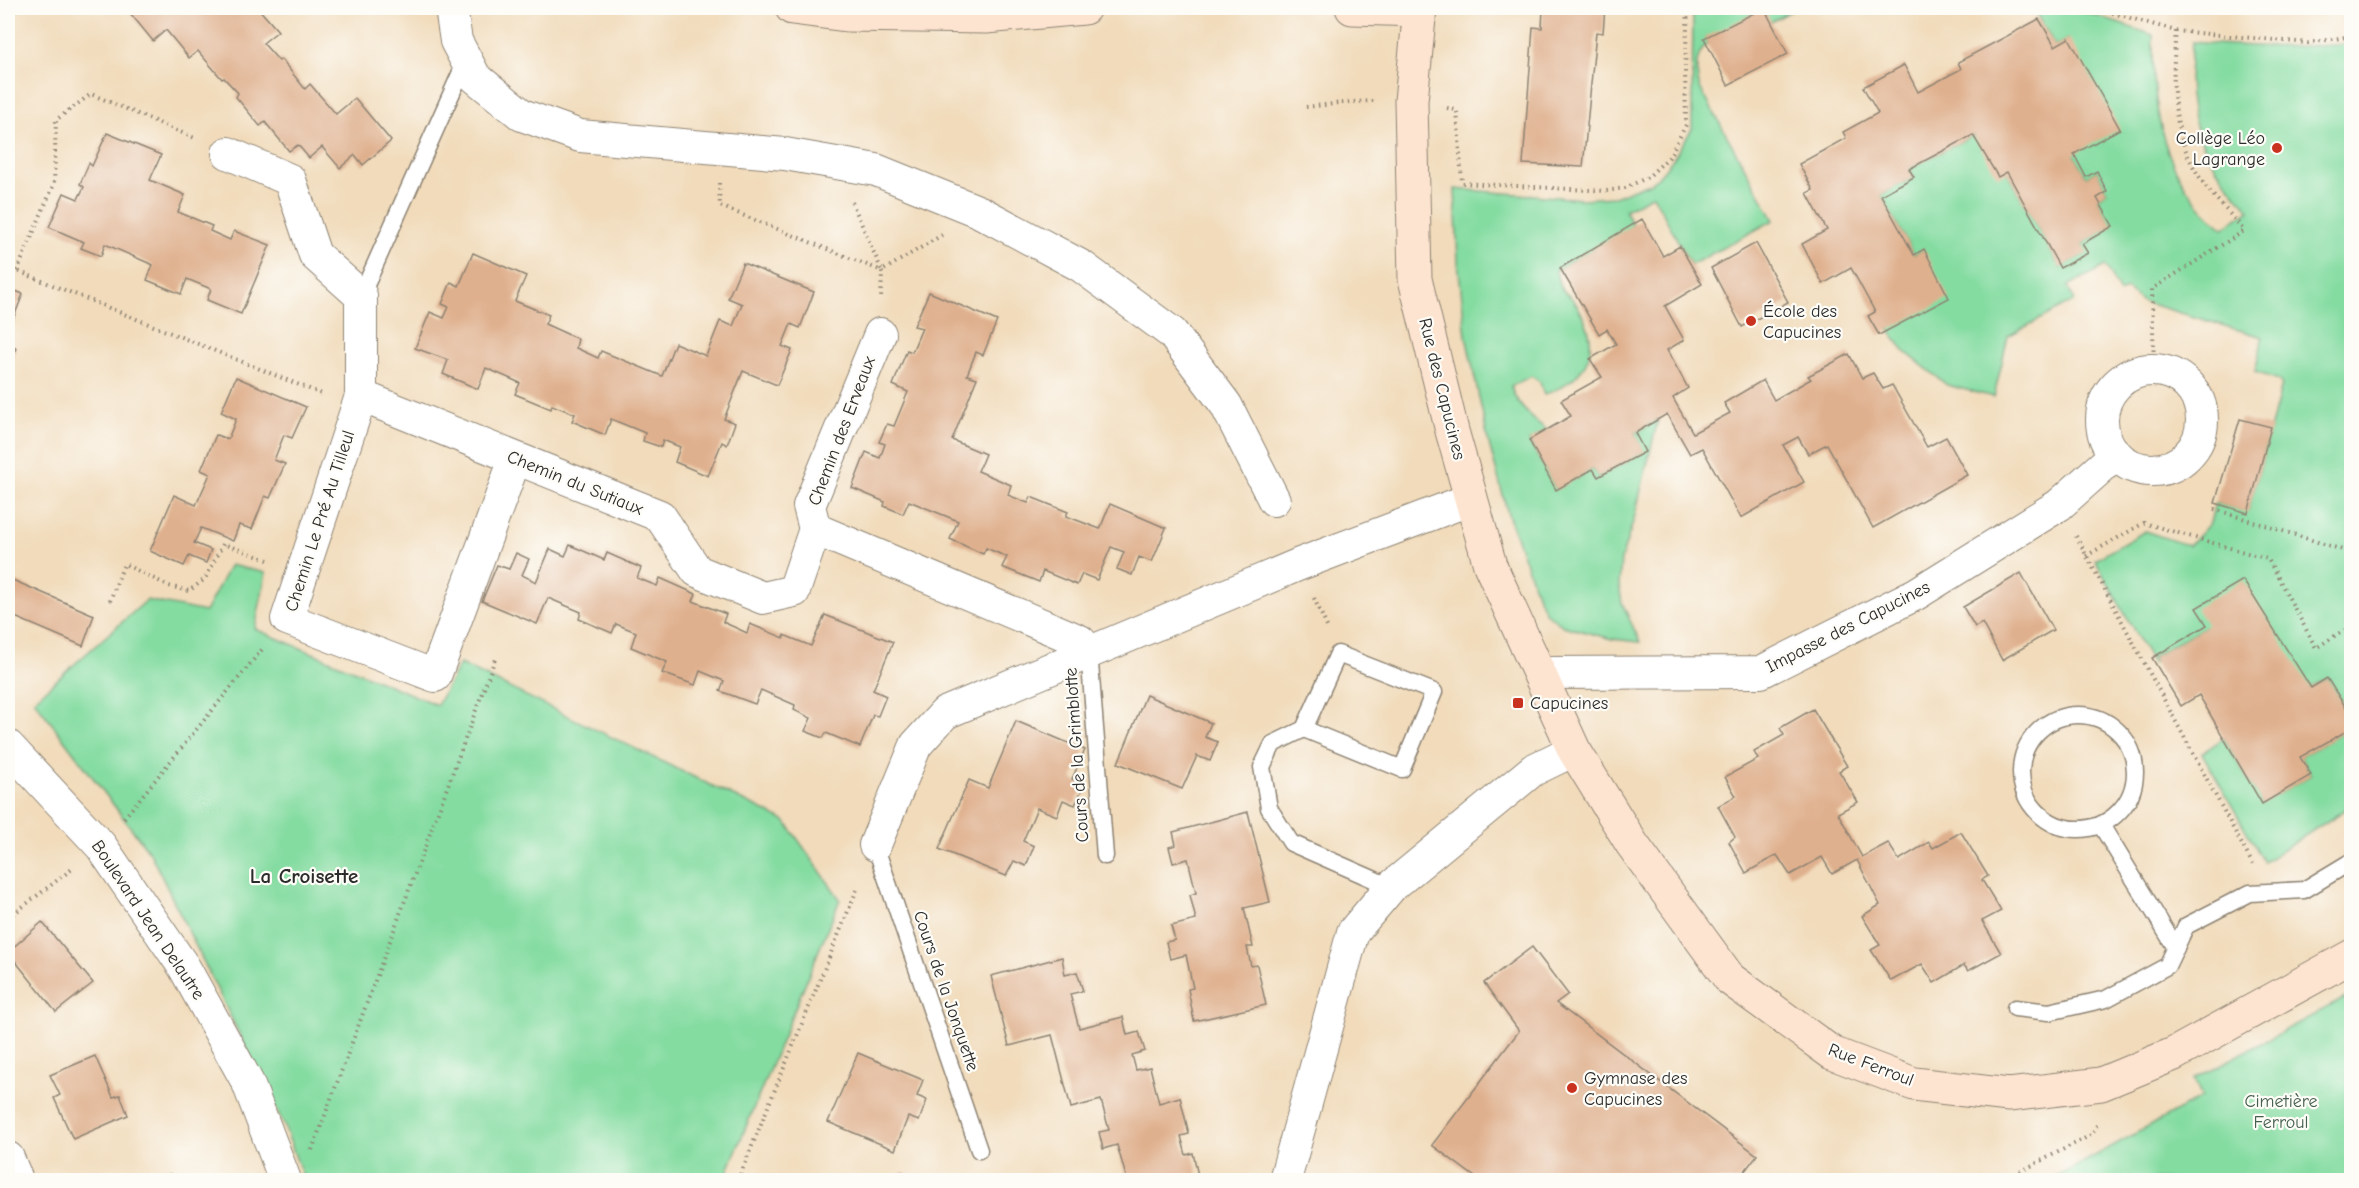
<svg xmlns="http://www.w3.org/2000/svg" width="2359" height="1188" font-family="'Comic Neue',sans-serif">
<rect width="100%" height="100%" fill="#fdfcf7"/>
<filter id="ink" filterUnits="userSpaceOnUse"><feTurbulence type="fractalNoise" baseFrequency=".0167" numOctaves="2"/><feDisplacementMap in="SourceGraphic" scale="12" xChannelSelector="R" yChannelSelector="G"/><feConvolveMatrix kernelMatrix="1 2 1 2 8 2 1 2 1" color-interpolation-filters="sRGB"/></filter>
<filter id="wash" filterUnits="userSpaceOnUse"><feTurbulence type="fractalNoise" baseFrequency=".008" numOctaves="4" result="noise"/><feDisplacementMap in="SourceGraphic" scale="24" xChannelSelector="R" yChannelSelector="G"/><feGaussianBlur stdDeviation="1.35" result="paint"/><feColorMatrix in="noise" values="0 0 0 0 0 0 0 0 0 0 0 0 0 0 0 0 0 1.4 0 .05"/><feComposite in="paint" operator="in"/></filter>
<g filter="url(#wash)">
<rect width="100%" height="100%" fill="#f1dbbb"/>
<g fill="#84dca1" stroke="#588466" stroke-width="1.5">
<path d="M1693,8H1796L1771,22L1705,38L1707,44C1694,57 1696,69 1699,86L1774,220L1691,265L1653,195L1625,210L1633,226L1556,270C1557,275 1558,284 1561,288C1564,293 1571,296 1574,301C1604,345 1592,376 1544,395L1540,382L1531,376L1511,386C1515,404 1532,419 1547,430L1529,441L1556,489L1593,469L1598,477L1644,452L1635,433L1658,419L1634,519L1621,559L1619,585L1622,603L1640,642L1612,639L1563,626L1546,613L1538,597L1508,514L1488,440L1466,336L1458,262L1455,189L1582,199L1614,197L1649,183L1658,177L1673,159L1692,129Z"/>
<path d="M2033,8H2073L2153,35C2152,110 2161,178 2223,228L2250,210C2201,158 2181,115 2192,42C2245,47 2298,48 2351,44V717L2327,678L2311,688L2207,625L2152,657L2154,661L2152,663L2095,560L2145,531L2189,546L2210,523L2215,503L2248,512L2282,385L2279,380L2255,372L2263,337L2143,302L2126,289L2120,293L2105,266L2068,286L2074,301L2008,336L1994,397L1947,385L1903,350L1889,329L1923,250L1914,255L1881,195L1914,177L1909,169L1973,135L2007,172L2060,268L2087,253L2082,244L2112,226L2097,198L2107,192L2097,171L2086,177L2074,154L2068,39L2055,46Z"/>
<path d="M230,565L266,573L255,629L437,705L460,664L785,821L840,899L724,1180H304L284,1125L150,853L34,700L147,600L205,612Z"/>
<path d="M2351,728V806L2264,862L2202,753L2224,738L2262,803L2311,775L2300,757Z"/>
<path d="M2351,995V1180H2051L2202,1097L2194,1079Z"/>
</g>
<g id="blocks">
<g fill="#dfb08e">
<path d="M126,8H258L278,31L263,43L279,61L281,59L305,89L310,84L336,114L355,98L391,141L363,165L355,155L340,168L322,147L309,158L298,145L289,151L265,122L260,126L236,97L238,93L224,78L222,79L198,51L189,58L166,30L153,41Z"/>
<path d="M1543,8H1605L1603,33L1596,32L1583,167L1523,164L1533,27L1542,28Z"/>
<path d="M1764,8L1788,54L1728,85L1704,38Z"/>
<path d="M1900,8H1913L1902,13Z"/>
<path d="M2039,19L2055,46L2069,38L2120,129L2074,154L2086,177L2097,171L2107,192L2097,198L2113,226L2082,244L2088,253L2060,268L2007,172L1998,177L1973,135L1909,169L1914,177L1881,195L1914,255L1924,249L1949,298L1879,335L1868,316L1875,312L1851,268L1823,284L1802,244L1827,230L1807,193L1813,190L1799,164L1846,138L1843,132L1878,113L1863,87L1904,65L1918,92L1961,69L1958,62Z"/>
<path d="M107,133L161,155L150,180L185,195L178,212L212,226L210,231L230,240L234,231L270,245L241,314L207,300L211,289L187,279L181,294L147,280L153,265L105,244L101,256L81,248L84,242L49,227L64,193L78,199L84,187L80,184L89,163L92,166Z"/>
<path d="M1642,219L1663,256L1680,246L1702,284L1665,306L1684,340L1667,350L1688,388L1673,398L1693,433L1730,413L1724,403L1763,380L1774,400L1811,379L1808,376L1849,354L1862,378L1873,373L1883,389L1892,385L1927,447L1946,437L1967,475L1873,528L1827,444L1808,454L1798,437L1783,445L1804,482L1741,518L1702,448L1690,454L1667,414L1635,433L1645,452L1598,477L1593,469L1556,490L1529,440L1571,416L1561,400L1602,377L1590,359L1616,344L1607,329L1599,334L1560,268Z"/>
<path d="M1756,243L1788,302L1742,327L1711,268Z"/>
<path d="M473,253L526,276L515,301L549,315L545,324L578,339L576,348L598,358L601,351L662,376L675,343L706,356L720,321L733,326L742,304L728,298L743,263L814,292L800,328L791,324L782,346L792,350L777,385L743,371L724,419L735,423L727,445L722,442L708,476L675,462L680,447L663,440L661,447L643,441L645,433L611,419L605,435L572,421L575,414L552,405L551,409L515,394L520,383L486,368L478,389L443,374L448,360L415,348L430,312L444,318L449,307L442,304L451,282L459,286Z"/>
<path d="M8,288L23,294L8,332Z"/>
<path d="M929,292L997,321L983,355L976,352L967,375L977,378L952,440L985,454L978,471L1011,485L1008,495L1028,503L1031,497L1068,512L1066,516L1100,529L1110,504L1166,528L1152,562L1139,557L1132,575L1117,569L1124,552L1111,547L1097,580L1082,574L1077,585L1043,571L1039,582L1002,567L1007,557L986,548L983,554L950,539L958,521L909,501L903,514L884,506L885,502L852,488L866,452L880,458L885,444L879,442L887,424L894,426L908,392L893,385L907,350L912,352L922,328L914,326Z"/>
<path d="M8,345L16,348L8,368Z"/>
<path d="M236,377L306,407L292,438L284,435L274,460L285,464L270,498L265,496L252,529L239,525L233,541L201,528L194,543L211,550L206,563L189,556L184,566L150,551L174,495L196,505L210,474L201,470L216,435L228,439L236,419L221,412Z"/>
<path d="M2240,419L2271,427L2248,513L2215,503Z"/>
<path d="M570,545L604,560L607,553L641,568L637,578L657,586L660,578L696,594L693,601L726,614L723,622L747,633L750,624L784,638V635L811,646L825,615L893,642L873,690L886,696L878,716L873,715L860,747L826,733L823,738L805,731L811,718L794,710L795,705L761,690L755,704L720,691L724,681L700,671L695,685L662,673L667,662L631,647L636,632L616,624L612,633L579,619L581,612L548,598L537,624L482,601L497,565L509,569L516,553L529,559L522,575L536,582L550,549L565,556Z"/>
<path d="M2021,573L2053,630L2002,660L1982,623L1975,627L1963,607Z"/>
<path d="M8,578L94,615L83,646L8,614Z"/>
<path d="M2243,580L2311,688L2327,678L2352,717V728L2300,757L2311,775L2262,804L2199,695L2181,706L2152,658L2207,625L2196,608Z"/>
<path d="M1146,695L1211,723L1205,737L1218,742L1210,761L1197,756L1182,789L1118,763Z"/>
<path d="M1813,709L1847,766L1839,771L1858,802L1838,813L1862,857L1888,843L1899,860L1929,842L1933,848L1961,832L1988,876L1982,880L2001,911L1982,921L2001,953L1968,971L1964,965L1934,983L1922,964L1891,981L1871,950L1880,945L1862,916L1880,905L1857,860L1832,874L1822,857L1790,875L1777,855L1746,873L1729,842L1735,837L1718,806L1736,796L1725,777L1758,759L1754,752L1784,735L1780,728Z"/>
<path d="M1016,721L1085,750L1072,779L1084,785L1075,805L1063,800L1057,816L1037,808L1023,841L1034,846L1026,866L1014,861L1006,876L939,849L969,780L988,788Z"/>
<path d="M1248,812L1270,902L1244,908L1253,947H1247L1251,966L1257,965L1266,1005L1194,1021L1188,989L1193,988L1186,955L1170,959L1166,942L1175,940L1171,926L1196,920L1190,895L1196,893L1188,859L1173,863L1169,847L1176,845L1173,832Z"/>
<path d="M42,922L93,983L56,1012L8,952Z"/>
<path d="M1532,947L1568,994L1556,1003L1757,1155L1738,1180H1479L1432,1145L1519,1031L1484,983Z"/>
<path d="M1062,957L1065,975L1077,972L1083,991L1070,994L1079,1028L1123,1017L1127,1035L1139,1032L1145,1051L1132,1055L1136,1070L1150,1067L1159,1103L1180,1097L1189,1134L1181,1136L1186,1155L1193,1153L1199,1180H1127L1117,1145L1103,1149L1099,1132L1109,1130L1101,1100L1071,1108L1052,1035L1009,1046L991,976Z"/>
<path d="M858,1053L923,1080L917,1096L927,1100L919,1121L908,1117L895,1150L828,1122Z"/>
<path d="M95,1056L113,1097L120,1095L128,1115L73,1139L54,1098L60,1095L50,1075Z"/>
<path d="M902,1172L924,1180H899Z"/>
<path d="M170,1174L172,1180H147Z"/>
</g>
</g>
</g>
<g filter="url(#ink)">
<use href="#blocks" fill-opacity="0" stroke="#8e8373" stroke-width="1.5"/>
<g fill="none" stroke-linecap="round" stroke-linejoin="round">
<defs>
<g id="lane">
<path d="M361,296L466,61"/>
<path d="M1089,651L1105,856"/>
<circle cx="2078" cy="772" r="57"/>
<path d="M1304,729L1338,654L1434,692L1402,769L1304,729L1273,744L1262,767L1269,808L1291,843L1391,887"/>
<path d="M2101,825L2176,948"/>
<path d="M875,845L979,1150"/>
<path d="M2015,1008L2049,1012L2106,999L2167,966L2186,926L2250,893L2304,890L2352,861"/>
</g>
<g id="street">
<path d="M451,8L456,41L475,77L522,115L580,136L785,154L876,170L980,212L1081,266L1172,333L1226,405L1274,500"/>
<path d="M228,153L290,180L315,255L361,296V396L287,619L435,676L515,459"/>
<circle cx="2152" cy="420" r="50"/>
<path d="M361,396L660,516L697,571L763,598L794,591L815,529L1080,641L1089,651"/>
<path d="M815,529L809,506L880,334"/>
<path d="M1539,673L1761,672L1916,594L2059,505L2116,454"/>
<path d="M8,746L101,846L184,967L248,1083L285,1180"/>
<path d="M875,845L916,745L945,713L1300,564L1471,499"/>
<path d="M8,1158L17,1180"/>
<path d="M1285,1180L1353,932L1391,887L1533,770L1574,750"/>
</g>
<g id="secondary">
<path d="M792,8L846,15L986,17L1084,8"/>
<path d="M1352,8L1420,10"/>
<path d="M1420,8L1411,101L1415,279L1452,431L1490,565L1574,750L1632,844L1730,979L1832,1053L1914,1084L2009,1095L2101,1084L2174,1054L2352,956"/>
</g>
</defs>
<use href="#lane" stroke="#8e8373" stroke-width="19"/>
<use href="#street" stroke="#8e8373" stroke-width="34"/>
<use href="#secondary" stroke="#8e8373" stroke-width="35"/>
<g stroke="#8e8373" stroke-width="4" stroke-dasharray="1.5 4.5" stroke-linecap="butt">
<path d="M2095,8L2176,31L2308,43L2352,36"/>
<path d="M1306,107L1352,102L1374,101"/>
<path d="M1447,108L1457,110L1462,183L1606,191L1625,188L1648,177L1669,157L1686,125L1685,67L1688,8"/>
<path d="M719,183L720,206L882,271L881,300"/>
<path d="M852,202L882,271L942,235"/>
<path d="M8,267L324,395"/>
<path d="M17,271L54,184L56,120L91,94L197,139"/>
<path d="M2154,369L2152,289L2244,231C2232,215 2217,201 2205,185C2171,139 2171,86 2176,31"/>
<path d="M2214,509L2352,553"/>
<path d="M2076,536L2253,865"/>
<path d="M2086,556L2144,523L2268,559L2316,648L2352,625"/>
<path d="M1314,598L1328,629"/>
<path d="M110,601L124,564L169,586L189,591L205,579L223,544L268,560"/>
<path d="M124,818L264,647"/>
<path d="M8,918L72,869"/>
<path d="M312,1150L495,659"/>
<path d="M738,1180L858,887"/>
<path d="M2004,1180L2091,1135L2099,1122"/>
</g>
<use href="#lane" stroke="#fff" stroke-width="16"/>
<use href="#street" stroke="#fff" stroke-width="32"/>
<use href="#secondary" stroke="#fde4d0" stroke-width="33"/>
</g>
</g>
<g fill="#c8321e" stroke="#fdfcf7" stroke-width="2">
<circle cx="2277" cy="148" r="6"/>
<circle cx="1751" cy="321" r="6"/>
<rect x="1512" y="697" width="12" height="12" rx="3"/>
<circle cx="1572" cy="1088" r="6"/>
</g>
<g text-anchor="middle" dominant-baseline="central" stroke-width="4.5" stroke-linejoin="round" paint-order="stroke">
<g font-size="18" fill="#2b2b2b" stroke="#fdfcf7" text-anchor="start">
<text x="2265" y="138" text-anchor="end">Collège Léo<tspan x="2265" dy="21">Lagrange</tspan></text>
<text x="1763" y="311">École des<tspan x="1763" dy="21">Capucines</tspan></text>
<text x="1530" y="703">Capucines</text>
<text x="1584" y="1078">Gymnase des<tspan x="1584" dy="21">Capucines</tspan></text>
</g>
<g font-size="18" fill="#2b2b2b" stroke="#fdfcf7">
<text transform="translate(1442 389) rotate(76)">Rue des Capucines</text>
<text transform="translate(842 431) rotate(-69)">Chemin des Erveaux</text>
<text transform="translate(575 483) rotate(22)">Chemin du Sutiaux</text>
<text transform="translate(320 521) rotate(-72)">Chemin Le Pré Au Tilleul</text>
<text transform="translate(1848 627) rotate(-27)">Impasse des Capucines</text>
<text transform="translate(1077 755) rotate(-94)">Cours de la Grimblotte</text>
<text transform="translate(148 920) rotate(56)">Boulevard Jean Delautre</text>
<text transform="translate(946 991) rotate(71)">Cours de la Jonquette</text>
<text transform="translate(1871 1065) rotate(21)">Rue Ferroul</text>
</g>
<g font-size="18" fill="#46604e" stroke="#fdfcf7">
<text x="2281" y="1101">Cimetière<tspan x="2281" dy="21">Ferroul</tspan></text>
</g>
<g font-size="21" font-weight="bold" fill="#2b2b2b" stroke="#fdfcf7">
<text x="304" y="876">La Croisette</text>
</g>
</g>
<rect width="2359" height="1188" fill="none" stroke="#fdfcf7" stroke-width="30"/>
</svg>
